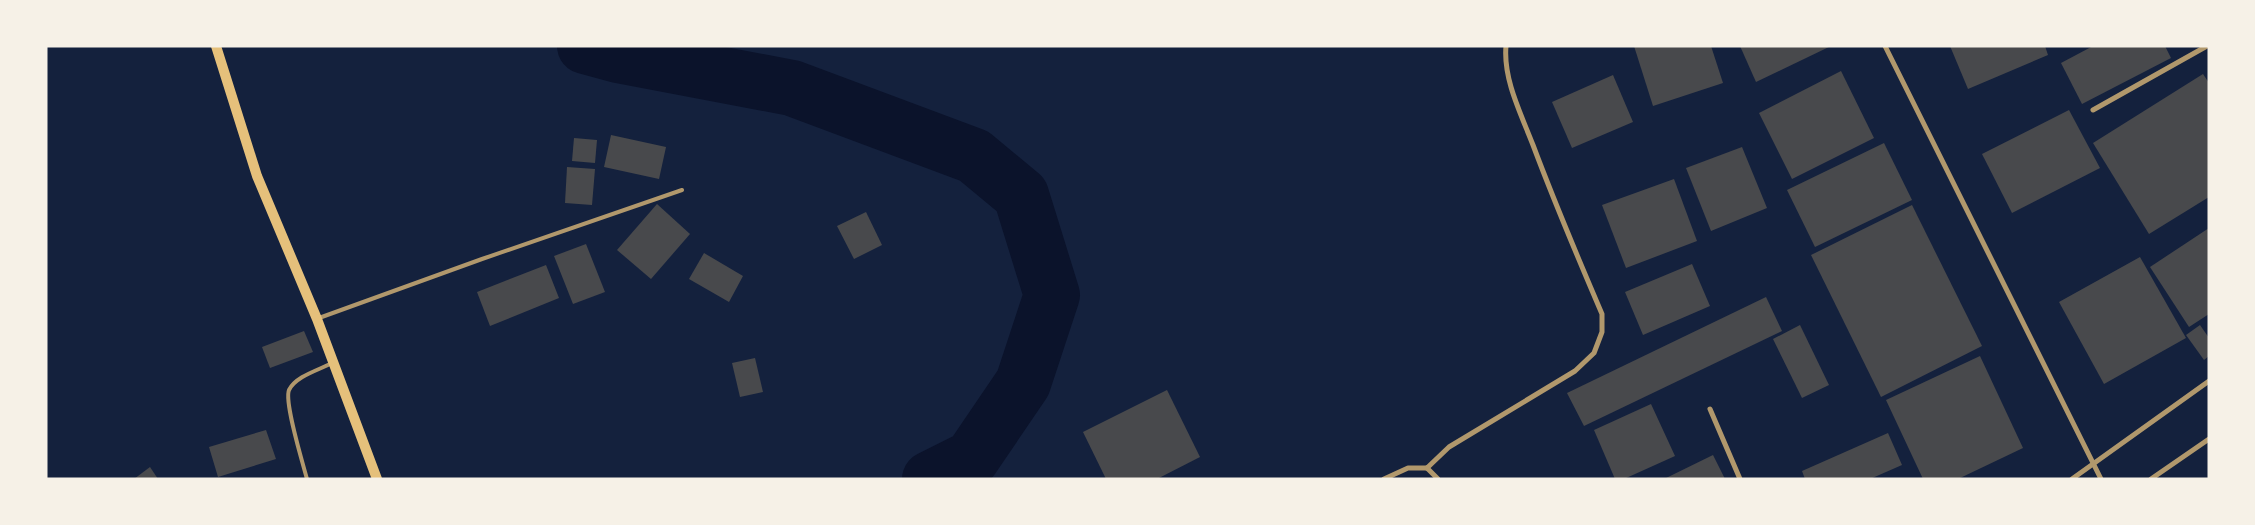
<svg xmlns="http://www.w3.org/2000/svg" width="2255" height="525" font-family="Mulish,sans-serif">
<rect width="100%" height="100%" fill="#14213d"/>
<g fill="none" stroke-linecap="round" stroke-linejoin="round">
<path stroke="#0b132b" stroke-width="56" d="M585,46L618,55L792,88L974,156L1021,195L1052,295L1023,383L972,458L930,479"/>
</g>
<g fill="#48494c">
<path d="M1634,46H1711L1723,83L1653,106Z"/>
<path d="M1740,46H1831L1756,82Z"/>
<path d="M1950,46H2045L2048,55L1968,89Z"/>
<path d="M2093,46H2165L2171,58L2082,104L2061,63Z"/>
<path d="M1841,71L1874,138L1792,179L1759,113Z"/>
<path d="M2203,74L2209,83V197L2149,234L2093,143Z"/>
<path d="M1613,75L1633,122L1572,148L1552,102Z"/>
<path d="M2069,110L2100,168L2012,213L1982,154Z"/>
<path d="M611,135L666,147L659,179L604,167Z"/>
<path d="M574,138L597,140L595,163L572,161Z"/>
<path d="M1884,143L1912,200L1815,247L1787,190Z"/>
<path d="M1742,147L1767,208L1711,231L1686,168Z"/>
<path d="M567,167L595,169L592,205L565,203Z"/>
<path d="M1674,179L1697,241L1626,268L1602,205Z"/>
<path d="M657,204L690,234L651,279L617,250Z"/>
<path d="M1912,205L1982,346L1881,397L1811,255Z"/>
<path d="M866,212L882,245L854,259L837,226Z"/>
<path d="M2209,228V314L2189,327L2150,267Z"/>
<path d="M586,244L605,292L573,304L554,256Z"/>
<path d="M704,253L743,276L729,302L689,279Z"/>
<path d="M2140,257L2186,338L2104,384L2059,302Z"/>
<path d="M1692,264L1710,306L1643,335L1625,292Z"/>
<path d="M546,265L559,298L490,326L477,292Z"/>
<path d="M1766,297L1782,331L1584,426L1567,393Z"/>
<path d="M1800,325L1829,385L1802,398L1773,339Z"/>
<path d="M2200,325L2209,338V356L2204,360L2186,335Z"/>
<path d="M304,331L313,352L270,368L262,347Z"/>
<path d="M1980,356L2023,448L1958,479H1923L1886,400Z"/>
<path d="M755,358L763,392L740,397L732,363Z"/>
<path d="M1167,390L1200,457L1157,479H1106L1083,432Z"/>
<path d="M1651,404L1675,456L1624,479H1615L1594,430Z"/>
<path d="M266,430L276,459L218,477L209,447Z"/>
<path d="M1888,433L1902,465L1870,479H1805L1802,471Z"/>
<path d="M1713,455L1725,479H1664Z"/>
<path d="M150,467L158,479H134Z"/>
</g>
<g fill="none" stroke-linecap="round" stroke-linejoin="round">
<g stroke="#b1986c" stroke-width="4">
<path d="M319,318L482,259L682,190"/>
<path d="M307,479C303,464 284,402 289,390C296,376 319,370 332,363"/>
</g>
<g stroke="#b1986c" stroke-width="5">
<path d="M1885,46L2101,479"/>
<path d="M2093,110L2207,46"/>
<path d="M1710,409L1740,479"/>
<path d="M1427,468L1449,447L1575,371L1594,353L1602,332V314C1578,258 1554,201 1533,145C1521,114 1503,79 1506,46"/>
<path d="M1427,468L1438,479"/>
<path d="M1384,479L1408,468H1427"/>
<path d="M2072,479L2209,381"/>
<path d="M2151,479L2209,439"/>
</g>
<path stroke="#e5c07b" stroke-width="10" d="M216,46L257,176L317,319L377,479"/>
</g>
<rect width="2255" height="525" fill="none" stroke="#f6f1e7" stroke-width="95"/>
</svg>
